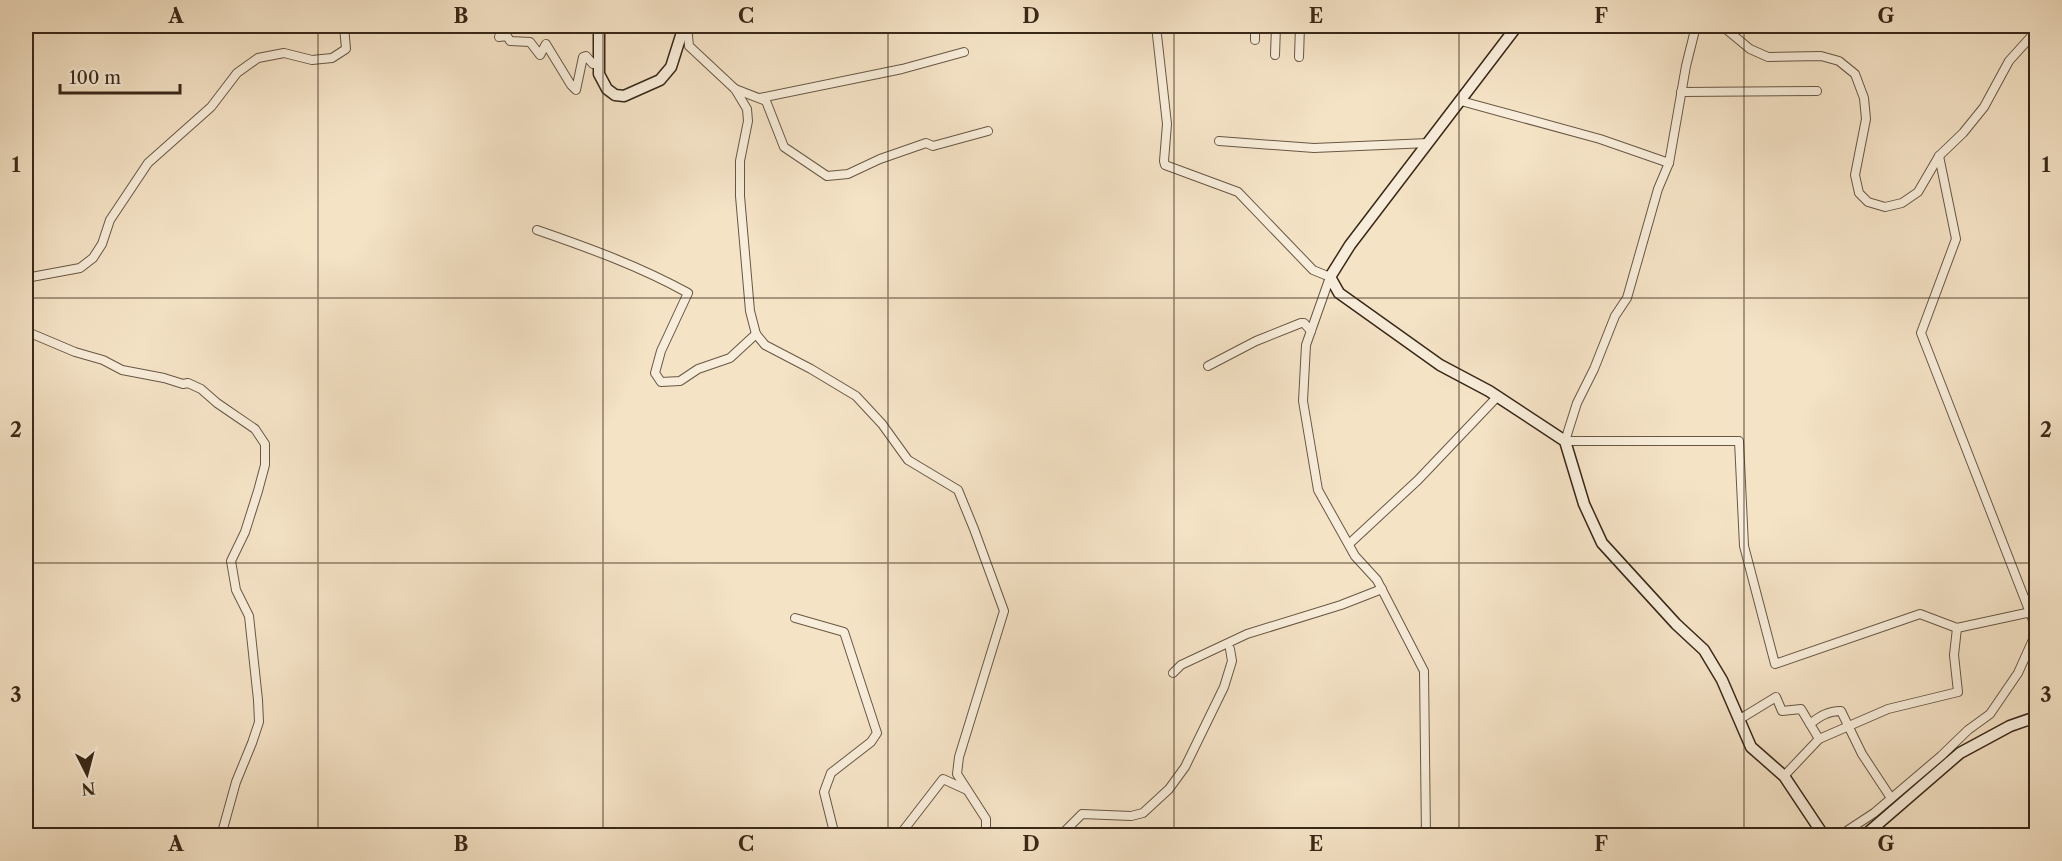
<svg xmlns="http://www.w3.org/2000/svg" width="2062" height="861" font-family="'Libre Caslon Text',serif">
<rect width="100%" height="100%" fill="#f5e3c6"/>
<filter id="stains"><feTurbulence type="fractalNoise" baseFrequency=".00333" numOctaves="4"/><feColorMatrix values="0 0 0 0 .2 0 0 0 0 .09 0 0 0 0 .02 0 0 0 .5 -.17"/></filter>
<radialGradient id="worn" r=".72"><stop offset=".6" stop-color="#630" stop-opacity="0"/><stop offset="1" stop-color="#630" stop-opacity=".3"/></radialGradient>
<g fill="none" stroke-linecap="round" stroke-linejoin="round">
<defs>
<g id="street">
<path d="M687,26L689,46L735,89L747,109L748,121L740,161V196L750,311L756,334L765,345L811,369L856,396L882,424L908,460L958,490L974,529L1004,611L959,757L957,774L986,819V830L983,836"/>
<path d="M1156,26L1167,124L1164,161L1165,165L1238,192L1313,270L1330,277L1306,345L1303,401L1318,490L1355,556L1377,580L1424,671L1426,836"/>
<path d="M1255,26V40"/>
<path d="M1696,26L1686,66L1669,163L1658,189L1627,298L1615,316L1594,369L1577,403L1565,441H1739L1744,546L1775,664L1920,614L1957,628L2031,612"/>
<path d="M1725,26L1727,30L1750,49L1768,57L1821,56L1839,61L1855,74L1864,98L1866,119L1855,175L1859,193L1868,202L1885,207L1902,203L1918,192L1939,156L1963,133L1984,107L2009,61L2036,31"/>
<path d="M499,37L507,36L510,41L530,42L540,55L546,44L571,85L576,90L583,57L586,56L593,64H598"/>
<path d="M1275,55L1276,26"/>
<path d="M1299,57L1300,26"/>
<path d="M735,89L766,101L784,147L827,176L848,174L880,159L926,143L933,146L988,131"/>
<path d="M1681,92L1817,91"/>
<path d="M760,98L902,69L964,52"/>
<path d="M1461,101L1600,139L1669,163"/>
<path d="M1219,141L1314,148L1428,143"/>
<path d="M1939,156L1956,239L1921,333L2036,628"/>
<path d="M537,230C589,248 639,266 688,293L661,351L655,373L661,382L680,381L698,369L730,358L756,334"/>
<path d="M26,278L80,268L93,258L102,244L110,220L148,163L211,107L237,73L258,58L284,53L312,60L332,58L346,49L344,26"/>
<path d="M26,333H30L75,352L103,360L122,370L164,378L183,384L188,383L201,389L217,403L255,429L265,444V465L258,491L245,532L231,561L236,590L249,616L258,700L259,722L252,743L236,782L221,836"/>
<path d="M1208,366L1256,341L1301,323H1304L1311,331"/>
<path d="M1349,544L1418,480L1498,396"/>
<path d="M795,618L844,632L877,733L871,742L831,773L824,792L835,836"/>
<path d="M1173,673L1181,665L1247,634L1341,605L1382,589"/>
<path d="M1740,719L1776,697L1782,711L1801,709L1819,739"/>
<path d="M1810,724C1820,716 1828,711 1841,711L1862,754L1891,798"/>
<path d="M1784,776L1819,739L1888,709L1958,692L1954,655L1957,628"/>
<path d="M899,836L943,779L967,790"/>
<path d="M1060,836L1082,814L1131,816L1143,813L1169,789L1185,767L1224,687L1232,661L1230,649"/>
<path d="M1839,836L1874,813L1941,756L1968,730L1990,714L2018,673L2036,633"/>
</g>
<g id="secondary">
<path d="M599,26V74L607,89L615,95L624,96L660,80L671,67L684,26"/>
<path d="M1517,26L1350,245L1330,277L1339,293L1440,365L1489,391L1565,441L1584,504L1602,543L1676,624L1704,650L1722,680L1751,747L1784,776L1824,836"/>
<path d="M1864,836L1960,753L2010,726L2036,717"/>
</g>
</defs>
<use href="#street" stroke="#685744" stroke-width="10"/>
<use href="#secondary" stroke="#392818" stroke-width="13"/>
<use href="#street" stroke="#f8edda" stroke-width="8"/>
<use href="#secondary" stroke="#f8edda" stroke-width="10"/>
</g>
<path fill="none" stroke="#392818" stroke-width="1.5" stroke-opacity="0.55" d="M318,26V836M603,26V836M888,26V836M1174,26V836M1459,26V836M1744,26V836M26,298H2036M26,563H2036"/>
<rect width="2062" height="861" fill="none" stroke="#f5e3c6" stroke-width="66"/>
<g transform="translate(87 774) rotate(174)" stroke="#f8edda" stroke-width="4.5" paint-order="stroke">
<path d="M0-4.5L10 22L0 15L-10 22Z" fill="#392818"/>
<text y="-9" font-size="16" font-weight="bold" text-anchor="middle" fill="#392818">N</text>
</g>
<path d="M60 84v9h120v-9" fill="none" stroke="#392818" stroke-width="3"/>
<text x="69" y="84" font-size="18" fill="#392818" stroke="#f8edda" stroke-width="4.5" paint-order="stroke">100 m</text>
<rect x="33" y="33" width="1996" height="795" fill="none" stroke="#392818" stroke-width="2"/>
<g font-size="20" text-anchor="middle" font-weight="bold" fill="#392818">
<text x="176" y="23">A</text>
<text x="461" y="23">B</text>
<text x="746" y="23">C</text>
<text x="1031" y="23">D</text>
<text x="1316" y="23">E</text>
<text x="1601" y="23">F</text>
<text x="1886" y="23">G</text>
<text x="16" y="172">1</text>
<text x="2046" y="172">1</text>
<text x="16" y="437">2</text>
<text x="2046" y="437">2</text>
<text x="16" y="702">3</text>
<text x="2046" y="702">3</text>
<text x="176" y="851">A</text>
<text x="461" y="851">B</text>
<text x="746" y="851">C</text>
<text x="1031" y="851">D</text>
<text x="1316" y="851">E</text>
<text x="1601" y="851">F</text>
<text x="1886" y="851">G</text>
</g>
<rect width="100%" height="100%" filter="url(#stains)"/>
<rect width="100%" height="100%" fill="url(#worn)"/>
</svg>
